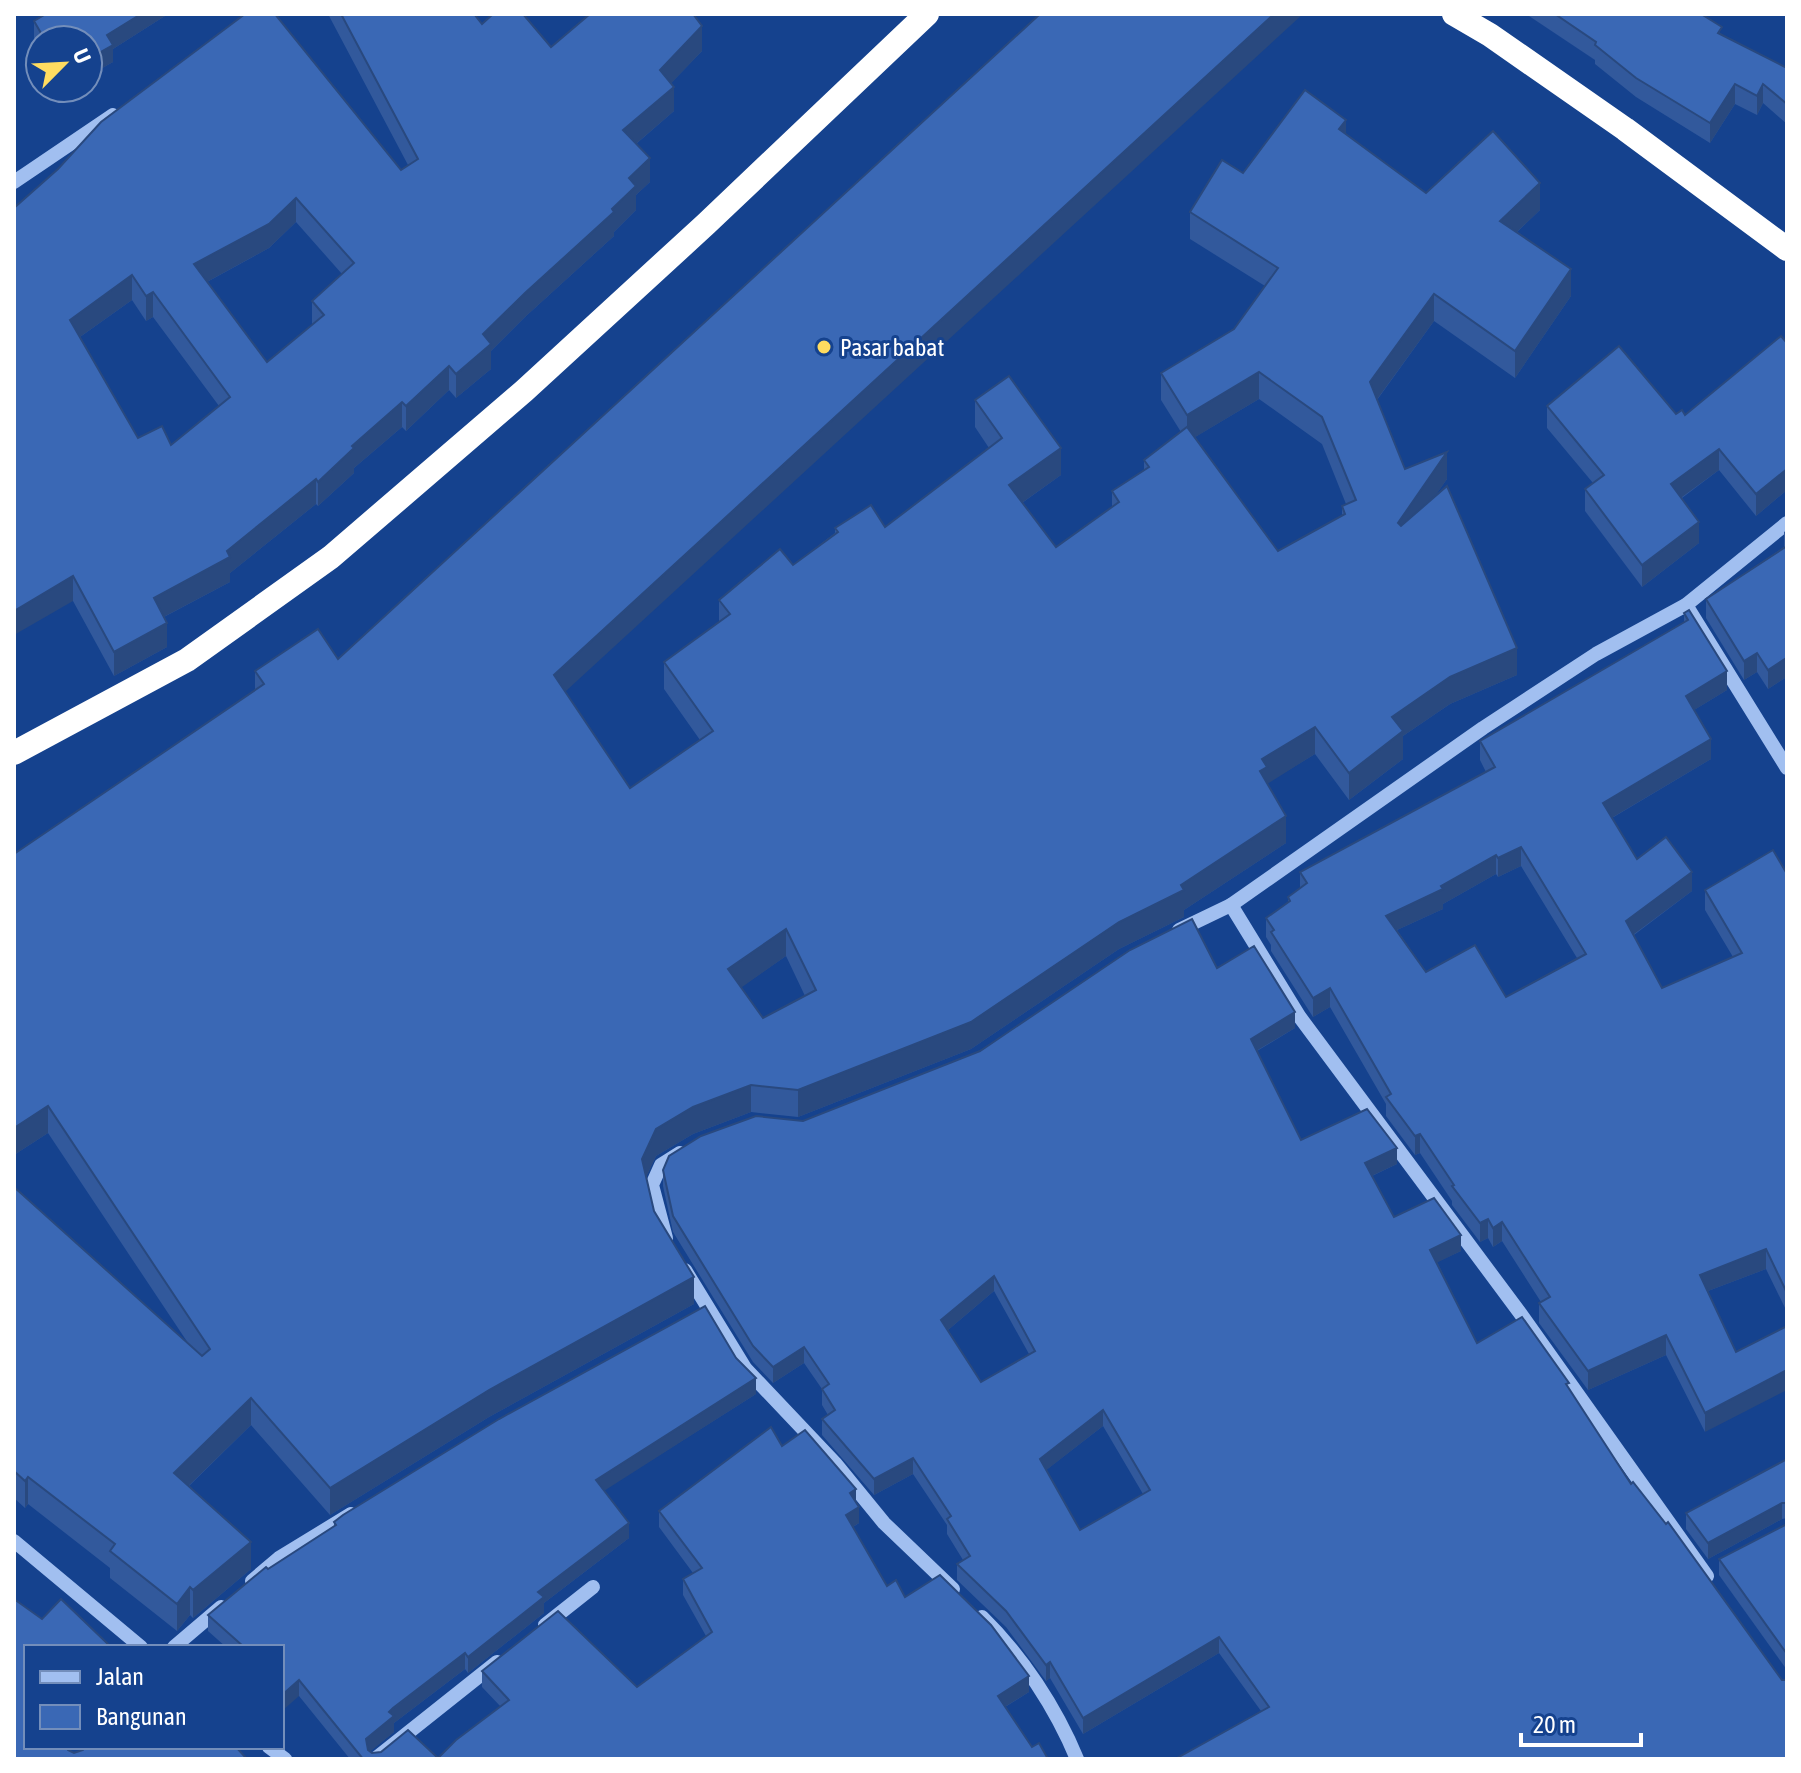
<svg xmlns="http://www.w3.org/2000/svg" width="1801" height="1773" font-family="'Asap Condensed',sans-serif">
<rect width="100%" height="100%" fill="#15428e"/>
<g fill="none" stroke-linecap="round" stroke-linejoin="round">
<g stroke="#a1bff0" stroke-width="14">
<path d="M14,182L113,115"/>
<path d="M1686,605L1787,768"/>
<path d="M1231,905L1299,1016L1520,1313L1707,1576"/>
<path d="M1179,930L1231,905L1483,728L1596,654L1686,605L1787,523"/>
<path d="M666,1238L652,1185L661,1165L680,1153"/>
<path d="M685,1270L745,1368L835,1463L884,1523L953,1589"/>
<path d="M14,1541L141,1647"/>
<path d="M252,1581L279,1558L351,1514"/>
<path d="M982,1617C1022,1656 1056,1708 1077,1759"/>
<path d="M545,1625L593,1587"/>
<path d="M174,1647L221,1607"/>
<path d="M269,1747L285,1759"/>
<path d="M375,1759L497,1662"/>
</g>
<g stroke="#fff" stroke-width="24">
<path d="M1454,14L1490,35L1625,129L1787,249"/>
<path d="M14,753L187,660L331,557L524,391L706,224L927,14"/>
</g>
</g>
<g fill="#32599c" fill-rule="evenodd">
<path d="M46,14H168L113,49V62L88,76V40H40V48L34,38V21Z"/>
<path d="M328,14H474L482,24L551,47L702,51L671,83L674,111L636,144L650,182L636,195V210L614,232V236L525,317L491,351V369L456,398L449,390L406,431L402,427L354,468V473L318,506L316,504L230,573V582L164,617L167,647L114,676L73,601L14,208L401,170L408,165ZM296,222L342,274L312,301V325L267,362L207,282L269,248ZM132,300L146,321L153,317L219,406L171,445L138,438L80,337Z"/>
<path d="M1526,14H1701L1722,35L1787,68V124L1763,103L1757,115L1735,104L1710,143L1636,97L1595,64V60Z"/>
<path d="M1346,134L1426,193L1540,210L1517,232L1571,296L1515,378L1434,321L1377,400L1405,469L1447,479L1434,497L1517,675L1450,704L1403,736V759L1349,800L1315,754L1267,783L1286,843L1184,910V917L1119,949L971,1049L798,1117L751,1112L693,1134L656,1156L646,1177L654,1211L694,1304L489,1417L330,1515L251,1425L189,1486L251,1569L193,1618L190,1615L177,1631L110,1578V1568L28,1504L25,1508L14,1498V1187L188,1343L48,1133L14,1155L255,689V671L338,659L565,692L630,788L700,740L664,689V662L719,622V600L793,565L835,533V528L885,527L989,448L975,427V400L1061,475L1022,503L1056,547L1112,507V491L1144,470V460L1181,432L1161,400V373L1234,329L1265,286L1190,239V212L1243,173ZM1259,399L1322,444L1346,504L1342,506V516L1278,551L1195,437ZM786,956L805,996L763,1018L741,987Z"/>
<path d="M1787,343V490L1756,516L1719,470L1682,498L1699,543L1642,587L1585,511V489L1593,483L1547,428V406L1685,415Z"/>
<path d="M1787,530V681L1785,678L1768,689L1757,672L1744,680L1706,618V599L1784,547V532Z"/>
<path d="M1684,613L1727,690L1694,710L1711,759L1612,818L1637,859L1692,891L1634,935L1662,988L1733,957L1705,910V890L1787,874V1312L1766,1269L1708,1291L1705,1432L1666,1355L1588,1390L1539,1323V1303L1541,1302L1502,1241L1493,1247L1488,1238L1480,1242L1452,1205V1201L1420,1153L1415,1155L1386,1116V1104L1330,1007L1313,1017L1271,951V945L1266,937V918L1288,903V897L1300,888V872L1486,772L1480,760V741L1684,622ZM1521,866L1577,958L1506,997L1426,972L1397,930L1443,909V904L1496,874L1498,877Z"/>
<path d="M1217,968L1295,1028L1257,1051L1301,1140L1397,1164L1372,1176L1394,1217L1461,1251L1437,1262L1477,1343L1569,1389L1631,1484L1782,1680L1261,1711L1219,1653L1083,1734L1050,1678L1046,1681L1006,1627L957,1580V1564L963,1560L947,1534V1525L913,1474L874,1495L822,1435V1419L828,1415L822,1405V1389L804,1363L773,1383L753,1362L673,1232L663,1186V1170L803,1121ZM994,1291L1029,1354L981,1382L948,1330ZM1103,1426L1143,1494L1080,1530L1046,1470Z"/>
<path d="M756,1394L604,1490L629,1538L544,1603V1613L468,1673L465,1669L394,1723V1732L370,1751L372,1753L438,1758L501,1707L482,1687V1671L637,1687L706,1636L683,1595V1579L693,1573L659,1527V1511L782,1446L856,1504L859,1523L853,1527L887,1586L905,1597L1029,1692L1005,1707L1032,1747L1048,1759H350L299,1696L282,1647H226L208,1631V1615L268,1569L334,1527V1522Z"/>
<path d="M1787,1459V1518L1782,1519L1708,1559L1686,1529V1513Z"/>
<path d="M1787,1524V1670L1719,1575V1559Z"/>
</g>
<g fill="#29497f">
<path d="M141,14H168L113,49V62L88,76V59L107,35Z"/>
<path d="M1274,14H1303L554,702V675Z"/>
<path d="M702,26V51L660,95V70Z"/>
<path d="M1735,84V104L1710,143V123Z"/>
<path d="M1763,84V103L1757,115V96Z"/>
<path d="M674,87V111L623,155V130Z"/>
<path d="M1346,120V147L1339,129Z"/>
<path d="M650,158V182L636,195V210L614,232V236L525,317L491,351V369L456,398V374L483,334L525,293L612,209L629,178Z"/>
<path d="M1540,183V210L1500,248V221Z"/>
<path d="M296,198V222L269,248L194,289V264Z"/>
<path d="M1571,269V296L1515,378V351Z"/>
<path d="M132,275V300L70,344V320Z"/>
<path d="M153,292V317L146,321V296Z"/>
<path d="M1434,294V321L1370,409V382Z"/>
<path d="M449,366V390L406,431V406Z"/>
<path d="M1259,372V399L1187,442V415Z"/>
<path d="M402,402V427L354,468V473L318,506V482L352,446Z"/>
<path d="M1061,448V475L1009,512V485Z"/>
<path d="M1719,449V470L1671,505V484Z"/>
<path d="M1447,452V479L1398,550V523Z"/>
<path d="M1787,469V490L1756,516V494Z"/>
<path d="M316,479V504L230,573V582L154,622V598L227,551Z"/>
<path d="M1699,522V543L1642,587V565Z"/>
<path d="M73,576V601L14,635V611Z"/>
<path d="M167,623V647L114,676V652Z"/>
<path d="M1517,648V675L1450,704L1403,736V759L1349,800V773L1392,717L1450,677Z"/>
<path d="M1757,653V672L1744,680V661Z"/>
<path d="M1785,659V678L1768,689V670Z"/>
<path d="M1727,671V690L1686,715V696Z"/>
<path d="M1315,727V754L1267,784L1260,771L1262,759Z"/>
<path d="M1711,739V759L1603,823V803Z"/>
<path d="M1286,816V843L1184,910V917L1119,949L971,1049L798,1117V1090L1119,922L1181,885Z"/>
<path d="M1521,847V866L1498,877V858Z"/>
<path d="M1496,855V874L1443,904V909L1386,935V916Z"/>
<path d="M1692,872V891L1626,940V921Z"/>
<path d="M786,929V956L728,997V969Z"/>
<path d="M1330,988V1007L1313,1017V998Z"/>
<path d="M1295,1012V1028L1251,1054V1039Z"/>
<path d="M751,1085V1112L693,1134L656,1156L642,1186V1159L656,1129L693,1107Z"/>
<path d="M48,1106V1133L14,1155V1128Z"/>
<path d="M1420,1134V1153L1415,1155V1136Z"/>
<path d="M1397,1148V1164L1365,1179V1163Z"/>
<path d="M1488,1219V1238L1480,1242V1223Z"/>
<path d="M1502,1222V1241L1493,1247V1228Z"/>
<path d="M1461,1235V1251L1430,1266V1250Z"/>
<path d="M1766,1249V1269L1700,1294V1275Z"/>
<path d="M994,1276V1291L941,1336V1320Z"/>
<path d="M694,1277V1304L489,1417L330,1515V1488L489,1390Z"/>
<path d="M1666,1335V1355L1588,1390V1371Z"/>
<path d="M804,1347V1363L773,1383V1367Z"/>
<path d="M1787,1370V1390L1705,1432V1413Z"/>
<path d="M756,1378V1394L596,1496V1480Z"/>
<path d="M251,1398V1425L174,1500V1473Z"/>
<path d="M1103,1410V1426L1040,1475V1459Z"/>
<path d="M913,1458V1474L874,1495V1479Z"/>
<path d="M28,1477V1504L25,1508V1481Z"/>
<path d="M856,1489V1505L850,1493Z"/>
<path d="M1782,1503V1519L1708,1559V1543Z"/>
<path d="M859,1507V1523L846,1531V1515Z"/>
<path d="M629,1523V1538L544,1603V1613L468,1673V1657L538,1592Z"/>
<path d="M251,1542V1569L193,1618V1590Z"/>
<path d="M190,1587V1615L177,1631V1604Z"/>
<path d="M1219,1637V1653L1083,1734V1718Z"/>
<path d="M465,1653V1669L394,1723V1732L366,1755V1739L389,1712Z"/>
<path d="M1050,1662V1678L1046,1681V1665Z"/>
<path d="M1029,1676V1692L998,1711V1696Z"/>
<path d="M299,1680V1696L282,1711V1695Z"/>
</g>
<g fill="#3a68b5" stroke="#29497f" stroke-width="2" fill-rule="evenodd">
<path d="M46,14H141L107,35L113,45L88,59V40H45L34,21Z"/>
<path d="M245,14H275L401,170L418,159L341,14H474L482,24L493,14H523L551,47L590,14H693L702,26L660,70L674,87L623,130L650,158L629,178L636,186L612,209L614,212L525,293L483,334L491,344L456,374L449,366L406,406L402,402L352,446L354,448L318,482L316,479L227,551L230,557L154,598L167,623L114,652L73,576L14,611V208L58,169L101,122ZM296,198L354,263L312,301L324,315L267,362L194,264L269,224ZM132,275L146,296L153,292L230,397L171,445L162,426L138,438L70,320Z"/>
<path d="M1040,14H1274L554,675L630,788L713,731L664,662L730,614L719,600L780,549L793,565L838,532L835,528L871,505L885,527L1002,438L975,400L1009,376L1061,448L1009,485L1056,547L1119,502L1112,491L1149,467L1144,460L1187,427L1278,551L1345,514L1342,506L1356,500L1322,417L1259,372L1187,415L1161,373L1234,329L1278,268L1190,212L1222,160L1243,173L1305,90L1346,120L1339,129L1426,193L1493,131L1540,183L1500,221L1571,269L1515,351L1434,294L1370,382L1405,469L1447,452L1398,523L1401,526L1447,486L1517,648L1450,677L1392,717L1403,731L1349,773L1315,727L1262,759L1267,767L1260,771L1286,816L1181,885L1184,890L1119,922L971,1022L798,1090L751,1085L693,1107L656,1129L642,1159L654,1211L694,1277L489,1390L330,1488L251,1398L174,1473L251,1542L193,1590L190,1587L177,1604L110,1551L115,1544L28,1477L25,1481L14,1471V1187L202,1356L210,1349L48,1106L14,1128V854L264,684L255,671L318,629L338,659ZM786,929L816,990L763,1018L728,969Z"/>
<path d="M1555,14H1701L1722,27L1718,33L1787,68V104L1763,84L1757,96L1735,84L1710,123L1636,78L1595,45L1596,42Z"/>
<path d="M1781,336L1787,343V469L1756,494L1719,449L1671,484L1699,522L1642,565L1585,489L1604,475L1547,406L1619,346L1676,414L1682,410L1685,415Z"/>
<path d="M1787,546V662L1785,659L1768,670L1757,653L1744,661L1706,599Z"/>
<path d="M1689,610L1727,671L1686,696L1711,739L1603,803L1637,859L1666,837L1692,872L1626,921L1662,988L1742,953L1705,890L1773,850L1787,874V1293L1766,1249L1700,1275L1736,1352L1787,1326V1370L1705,1413L1666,1335L1588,1371L1539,1303L1550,1297L1502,1222L1493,1228L1488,1219L1480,1223L1452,1186L1454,1185L1420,1134L1415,1136L1386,1097L1391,1094L1330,988L1313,998L1271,932L1274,930L1266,918L1290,901L1288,897L1307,883L1300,872L1495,767L1480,741L1688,620L1684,613ZM1521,847L1586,954L1506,997L1475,945L1426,972L1386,916L1443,889L1441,886L1496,855L1498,858Z"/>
<path d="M1192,919L1217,968L1254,946L1295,1012L1251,1039L1301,1140L1367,1109L1397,1148L1365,1163L1394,1217L1434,1198L1461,1235L1430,1250L1477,1343L1522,1317L1569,1383L1566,1384L1631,1484L1633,1482L1666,1524L1668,1522L1782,1680H1787V1759H1175L1269,1707L1219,1637L1083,1718L1050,1662L1046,1665L1006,1611L957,1564L970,1556L947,1519L951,1516L913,1458L874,1479L822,1419L835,1410L822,1389L829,1384L804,1347L773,1367L753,1346L673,1216L663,1170L669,1156L701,1136L756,1116L803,1121L980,1051L1130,950ZM994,1276L1035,1351L981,1382L941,1320ZM1103,1410L1150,1490L1080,1530L1040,1459Z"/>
<path d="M705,1306L736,1358L756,1378L596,1480L629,1523L538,1592L544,1597L468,1657L465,1653L393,1708L389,1712L394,1716L366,1739L368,1750L372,1753L381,1752L408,1730L438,1758L456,1740L509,1700L482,1671L558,1611L637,1687L712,1632L683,1579L702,1568L659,1511L771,1427L782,1446L805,1430L856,1489L850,1493L859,1507L846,1515L887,1586L896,1580L905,1597L940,1575L991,1625L1029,1676L998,1696L1032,1747L1039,1743L1048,1759H363L299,1680L282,1695V1647H244L208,1615L266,1567L268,1569L336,1525L334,1522L343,1515L499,1419Z"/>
<path d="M1787,1459V1503H1782L1708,1543L1686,1513Z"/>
<path d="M1787,1524V1654L1719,1559Z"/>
<path d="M14,1599L42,1619L61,1599L111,1647H26V1747H67L68,1750L74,1753L83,1750L85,1747H236L247,1759H14Z"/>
</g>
<circle fill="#ffdc60" stroke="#15428e" stroke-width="3" cx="824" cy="347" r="8"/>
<g text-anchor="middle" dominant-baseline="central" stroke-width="6" stroke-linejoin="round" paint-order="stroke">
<g font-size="24" fill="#fff" stroke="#15428e" text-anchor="start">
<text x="840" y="347">Pasar babat</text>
</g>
</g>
<rect width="1801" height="1773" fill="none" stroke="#ffffff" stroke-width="32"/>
<rect x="24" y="1645" width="260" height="104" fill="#15428e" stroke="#738ebb" stroke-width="2"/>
<rect x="40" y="1671" width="40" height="12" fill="#a1bff0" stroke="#738ebb" stroke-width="2"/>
<text x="96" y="1685" font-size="24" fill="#ffffff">Jalan</text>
<rect x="40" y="1705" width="40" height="24" fill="#3a68b5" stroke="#738ebb" stroke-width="2"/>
<text x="96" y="1725" font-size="24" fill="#ffffff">Bangunan</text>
<g transform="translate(64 64) rotate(66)"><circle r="38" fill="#15428e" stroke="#738ebb" stroke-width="2"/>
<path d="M0-6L14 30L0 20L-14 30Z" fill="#ffdc60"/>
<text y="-12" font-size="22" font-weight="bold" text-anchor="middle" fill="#ffffff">U</text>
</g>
<path d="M1521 1733v12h120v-12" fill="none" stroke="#ffffff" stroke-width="4"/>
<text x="1533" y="1733" font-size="24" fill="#ffffff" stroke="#15428e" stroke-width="6" paint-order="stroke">20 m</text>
</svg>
